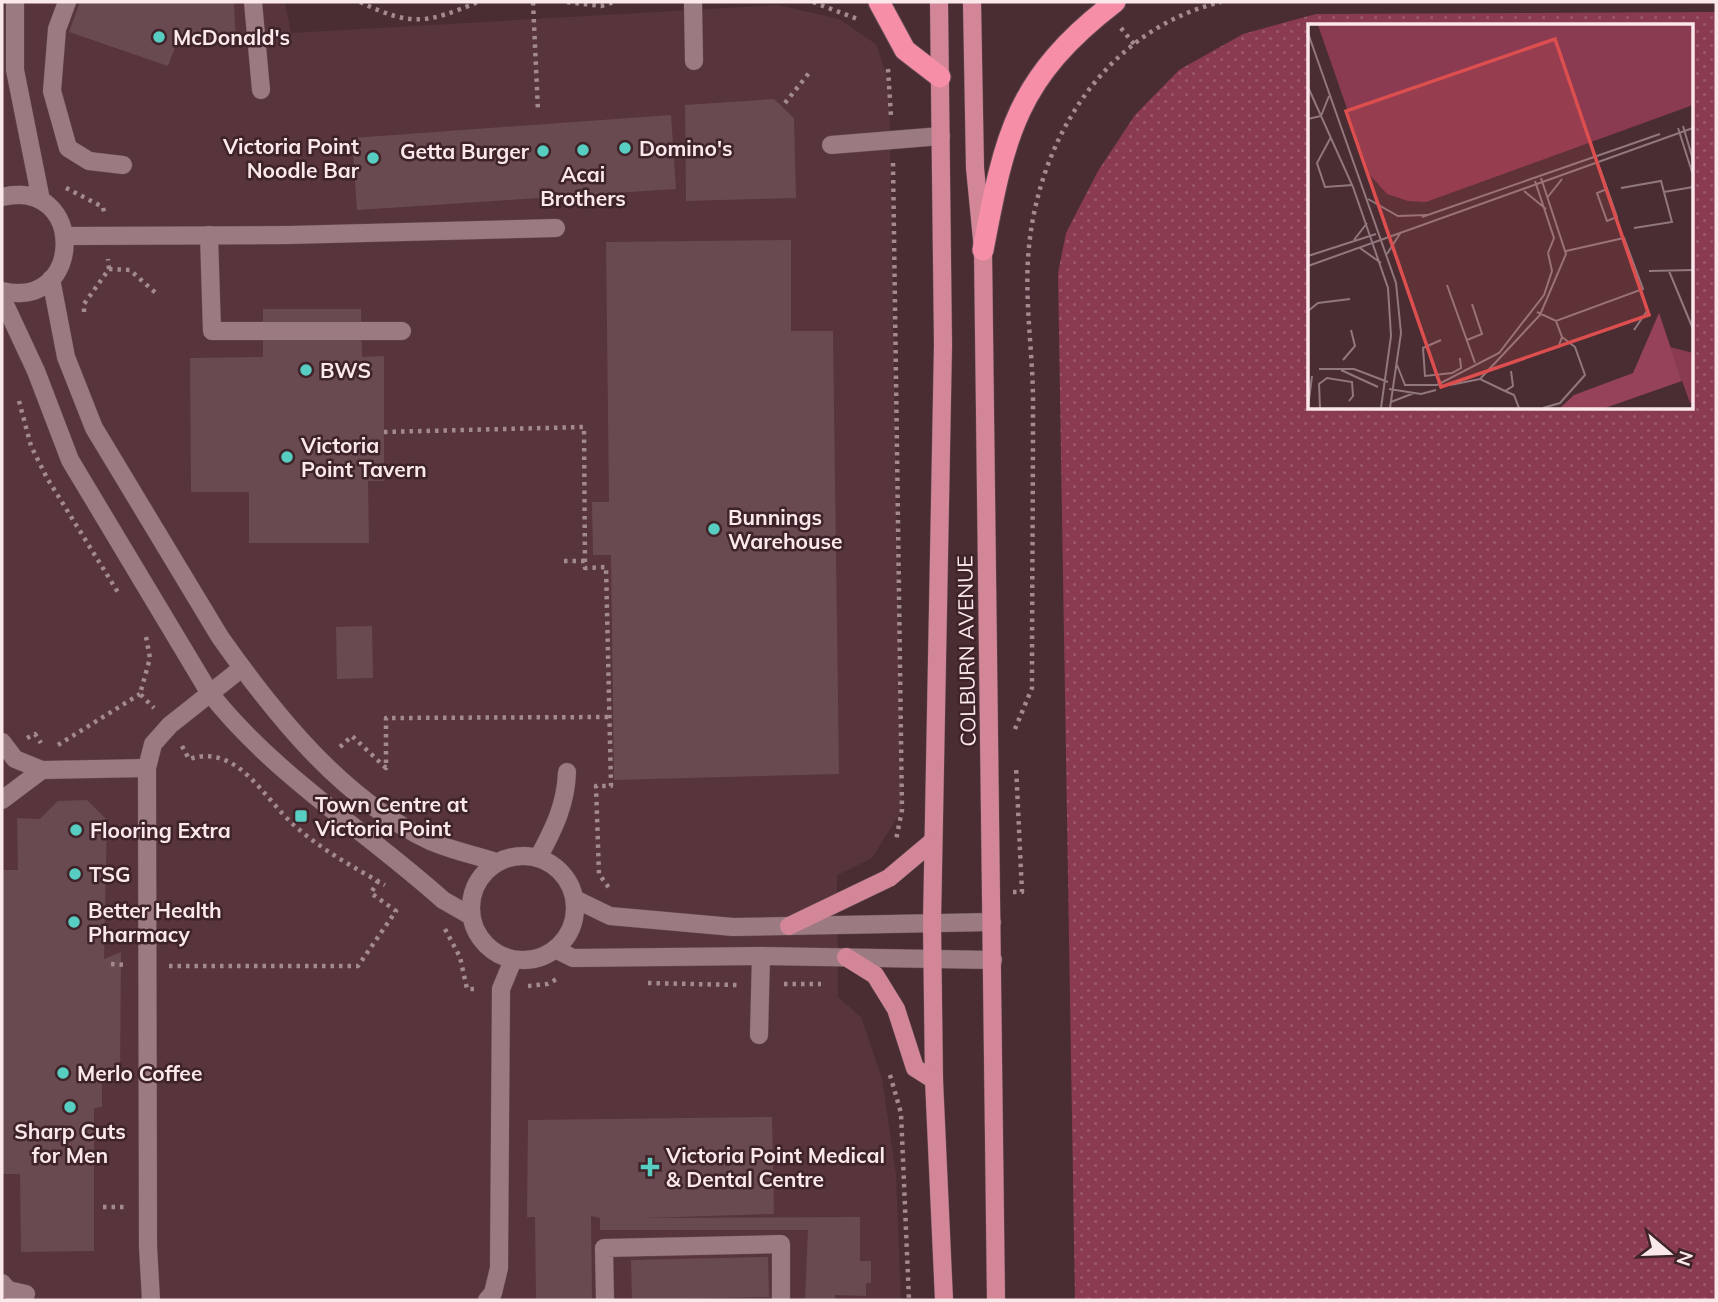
<svg xmlns="http://www.w3.org/2000/svg" width="1718" height="1302" font-family="Mulish,sans-serif">
<defs>
<pattern id="park-dots" width="8" height="8" patternUnits="userSpaceOnUse" patternTransform="scale(1.75)"><rect width="8" height="8" fill="#8a3b51"/><path d="M2 2h.1M6 6h.1" fill="none" stroke="#9b576a" stroke-width="1.8" stroke-linecap="round"/></pattern>
</defs>
<rect width="100%" height="100%" fill="#492d33"/>
<path fill="#58343c" d="M2,2H285L291,33L778,5L839,19L876,44L889,82L902,810L872,858L837,875L838,997L861,1017L882,1078L896,1174L901,1300H2Z"/>
<path fill="url(#park-dots)" fill-rule="evenodd" d="M1716,12V1300H1075L1058,273L1066,233L1098,171L1135,115L1179,70L1243,34L1316,14ZM1310,26H1692V408H1310Z"/>
<g fill="#694a50">
<path d="M80,2H234L236,45L177,42L168,66L69,32Z"/>
<path d="M774,99L794,118L796,198L686,201L685,105Z"/>
<path d="M671,115L676,189L357,210L352,138Z"/>
<path d="M791,240V331H833L839,774L614,780L611,555H593L592,502H609L606,242Z"/>
<path d="M263,309H361L362,357L384,356V481H368L369,543H249V492H191L190,358L263,357Z"/>
<path d="M372,626L373,678L337,679L336,627Z"/>
<path d="M87,800L107,820L104,959L121,952L120,1080L102,1072V1107L94,1108V1251L21,1252L20,1174H2V870H18L17,818L40,819L58,801Z"/>
<path d="M772,1117L774,1214L644,1218L860,1217V1261H871V1283H866V1296L835,1295V1300H805L808,1230H600V1218L591,1216L592,1300H536L535,1217H527L528,1120Z"/>
<path d="M768,1257L769,1297L632,1300L631,1260Z"/>
</g>
<g fill="none" stroke-linecap="round" stroke-linejoin="round">
<defs>
<g id="minor">
<path d="M15,2V70L41,200"/>
<path d="M67,2L57,29L52,91L68,148L89,161L123,165"/>
<path d="M253,2L261,90"/>
<path d="M693,2L694,61"/>
<path d="M831,145L941,136"/>
<path d="M2,197C86,177 85,311 2,291"/>
<path d="M209,235L212,331H402"/>
<path d="M66,236L289,235L556,228"/>
<path d="M51,279L66,357L94,428L220,637C275,715 342,799 430,841C451,850 474,855 496,862"/>
<path d="M2,298L36,371L70,460L209,692C274,775 365,830 443,900L471,916"/>
<path d="M2,742L15,759L42,770L147,768"/>
<path d="M2,800L42,770"/>
<circle cx="523" cy="908" r="52"/>
<path d="M538,858C554,829 566,804 567,772"/>
<path d="M575,899L610,916L733,927L992,922"/>
<path d="M555,949L573,958L761,956L993,960"/>
<path d="M759,1035L761,956"/>
<path d="M2,1283L8,1290L26,1294"/>
<path d="M151,1300L148,1246L147,768L153,744L170,725L242,668"/>
<path d="M487,1300L493,1293L499,1268L501,989L513,960"/>
<path d="M605,1300L604,1248L781,1244V1300"/>
</g>
<g id="major">
<path d="M939,2L943,345L932,923L934,1080L944,1300"/>
<path d="M972,2L975,168L983,250L996,1300"/>
<path d="M789,926L889,878L933,841"/>
<path d="M846,957L875,975L896,1009L915,1068L934,1080"/>
</g>
<g id="highway">
<path d="M879,2L905,50L940,77"/>
<path d="M983,250C1005,134 1016,78 1115,2"/>
</g>
</defs>
<use href="#minor" stroke="#634b51" stroke-width="19"/>
<use href="#major" stroke="#634b51" stroke-width="19"/>
<use href="#highway" stroke="#634b51" stroke-width="23"/>
<g stroke="#a28a8f" stroke-width="4.5" stroke-dasharray="3.5 5" stroke-linecap="butt">
<path d="M360,2C412,27 427,23 478,2"/>
<path d="M533,2L538,111"/>
<path d="M567,2L601,6L614,2"/>
<path d="M813,2L860,20"/>
<path d="M1121,28L1134,44"/>
<path d="M888,69L891,116"/>
<path d="M785,103L809,73"/>
<path d="M893,163L902,810L896,840"/>
<path d="M66,188L103,207L104,212"/>
<path d="M109,269L130,270L158,295"/>
<path d="M84,312V304L109,269L108,259"/>
<path d="M19,401L31,446L47,478L119,594"/>
<path d="M384,432L584,427L585,568L606,567L611,786H596L599,874L609,888"/>
<path d="M564,561H585"/>
<path d="M146,637L150,658L140,694L154,708"/>
<path d="M1015,729L1032,688C1032,593 1033,497 1033,402C1033,354 1025,306 1028,259C1035,143 1104,30 1221,2"/>
<path d="M27,738L35,734L41,743"/>
<path d="M58,745L140,694"/>
<path d="M182,746L189,759C238,743 263,798 295,826C322,850 353,867 385,885"/>
<path d="M340,747L352,736L386,768V718L610,717"/>
<path d="M1013,892H1022L1016,766"/>
<path d="M445,929L460,957L467,989H477"/>
<path d="M111,964L125,965"/>
<path d="M169,966H358L396,911L371,893L378,881"/>
<path d="M648,983L737,985"/>
<path d="M784,984H821"/>
<path d="M528,986L547,984L559,978"/>
<path d="M890,1075L901,1113L909,1300"/>
<path d="M103,1207H127"/>
</g>
<use href="#minor" stroke="#9c7a81" stroke-width="18"/>
<use href="#major" stroke="#d38698" stroke-width="18"/>
<use href="#highway" stroke="#f78ea7" stroke-width="21"/>
</g>
<g fill="#57cec1" stroke="#3e2329" stroke-width="2.5">
<circle cx="159" cy="37" r="7"/>
<circle cx="625" cy="148" r="7"/>
<circle cx="583" cy="150" r="7"/>
<circle cx="543" cy="151" r="7"/>
<circle cx="373" cy="158" r="7"/>
<circle cx="306" cy="370" r="7"/>
<circle cx="287" cy="457" r="7"/>
<circle cx="714" cy="529" r="7"/>
<rect x="294" y="809" width="14" height="14" rx="3.5"/>
<circle cx="76" cy="830" r="7"/>
<circle cx="75" cy="874" r="7"/>
<circle cx="74" cy="922" r="7"/>
<circle cx="63" cy="1073" r="7"/>
<circle cx="70" cy="1107" r="7"/>
<path d="M646.5 1156.5h7v7h7v7h-7v7h-7v-7h-7v-7h7z"/>
</g>
<g text-anchor="middle" dominant-baseline="central" stroke-width="5" stroke-linejoin="round" paint-order="stroke">
<g font-size="21" font-weight="bold" fill="#fbe8eb" stroke="#3e2329" text-anchor="start">
<text x="173" y="37">McDonald's</text>
<text x="359" y="146" text-anchor="end">Victoria Point<tspan x="359" dy="24">Noodle Bar</tspan></text>
<text x="639" y="148">Domino's</text>
<text x="529" y="151" text-anchor="end">Getta Burger</text>
<text x="583" y="174" text-anchor="middle">Acai<tspan x="583" dy="24">Brothers</tspan></text>
<text x="320" y="370">BWS</text>
<text x="301" y="445">Victoria<tspan x="301" dy="24">Point Tavern</tspan></text>
<text x="728" y="517">Bunnings<tspan x="728" dy="24">Warehouse</tspan></text>
<text x="315" y="804">Town Centre at<tspan x="315" dy="24">Victoria Point</tspan></text>
<text x="90" y="830">Flooring Extra</text>
<text x="89" y="874">TSG</text>
<text x="88" y="910">Better Health<tspan x="88" dy="24">Pharmacy</tspan></text>
<text x="77" y="1073">Merlo Coffee</text>
<text x="70" y="1131" text-anchor="middle">Sharp Cuts<tspan x="70" dy="24">for Men</tspan></text>
<text x="666" y="1155">Victoria Point Medical<tspan x="666" dy="24">&amp; Dental Centre</tspan></text>
</g>
<g font-size="21" fill="#fbe8eb" stroke="#3e2329">
<text transform="translate(966 651) rotate(-91)">COLBURN AVENUE</text>
</g>
</g>
<g transform="translate(1308 24)">
<rect width="385" height="385" fill="#492d33"/>
<path d="M351,289L374,357L297,384H252L266,371L325,349Z" fill="#964258"/>
<path d="M10,1H385V81L118,178L100,177L79,170L62,151ZM362,323L385,329V378L382,379Z" fill="#8a3b51"/>
<path fill="none" stroke="#90787d" stroke-width="2" d="M0,9L88,259L93,309L82,384M0,63L45,163L80,264L83,312L73,384M0,95L13,92L21,72M375,102L385,136M370,104L385,151M23,113L9,139L17,163L45,161M289,139L292,145L309,193L299,197L289,169L299,165M227,157L246,214L240,229M313,164L353,157L364,198L326,204M216,167L238,185M356,168L385,163M239,174L254,155M60,175L90,192L119,191M114,193L352,110M46,216L59,199M52,224L73,239M79,230L93,208M0,232L68,210M0,242L385,104M341,247L385,246M361,247L385,305M139,261L167,339M0,287L10,279L42,275M229,288L248,297L335,265L316,214L258,227M248,297L254,313L250,324M326,306L339,287M133,316L115,324L117,352L144,349L153,344L152,334M159,316L174,310L164,280M35,336L47,322L43,306M89,341L97,361M11,345H46L80,358M33,346L70,363M172,355L232,291L258,230L233,154M96,361H129L191,329L236,271L244,247L240,229M142,361L172,355L197,367L205,362L203,347M81,365L113,370L128,366M197,367L206,371L211,384M83,378L106,369M0,384L4,352M12,384L11,360L19,354L44,358L45,372L41,377M235,384L252,379L277,351L267,323L254,313"/>
<path fill="#dd4e4f" fill-opacity="0.15" stroke="#dd4e4f" stroke-width="3.5" d="M247,15L341,291L133,363L38,87Z"/>
<rect width="385" height="385" fill="none" stroke="#fbe8eb" stroke-width="3.5"/>
</g>
<rect width="1718" height="1302" fill="none" stroke="#fbe8eb" stroke-width="7"/>
<g transform="translate(1669 1253) rotate(109)" stroke="#3e2329" stroke-width="5" paint-order="stroke">
<path d="M0-5L12 26L0 18L-12 26Z" fill="#fbe8eb"/>
<text y="-10" font-size="19" font-weight="bold" text-anchor="middle" fill="#fbe8eb">N</text>
</g>
</svg>
